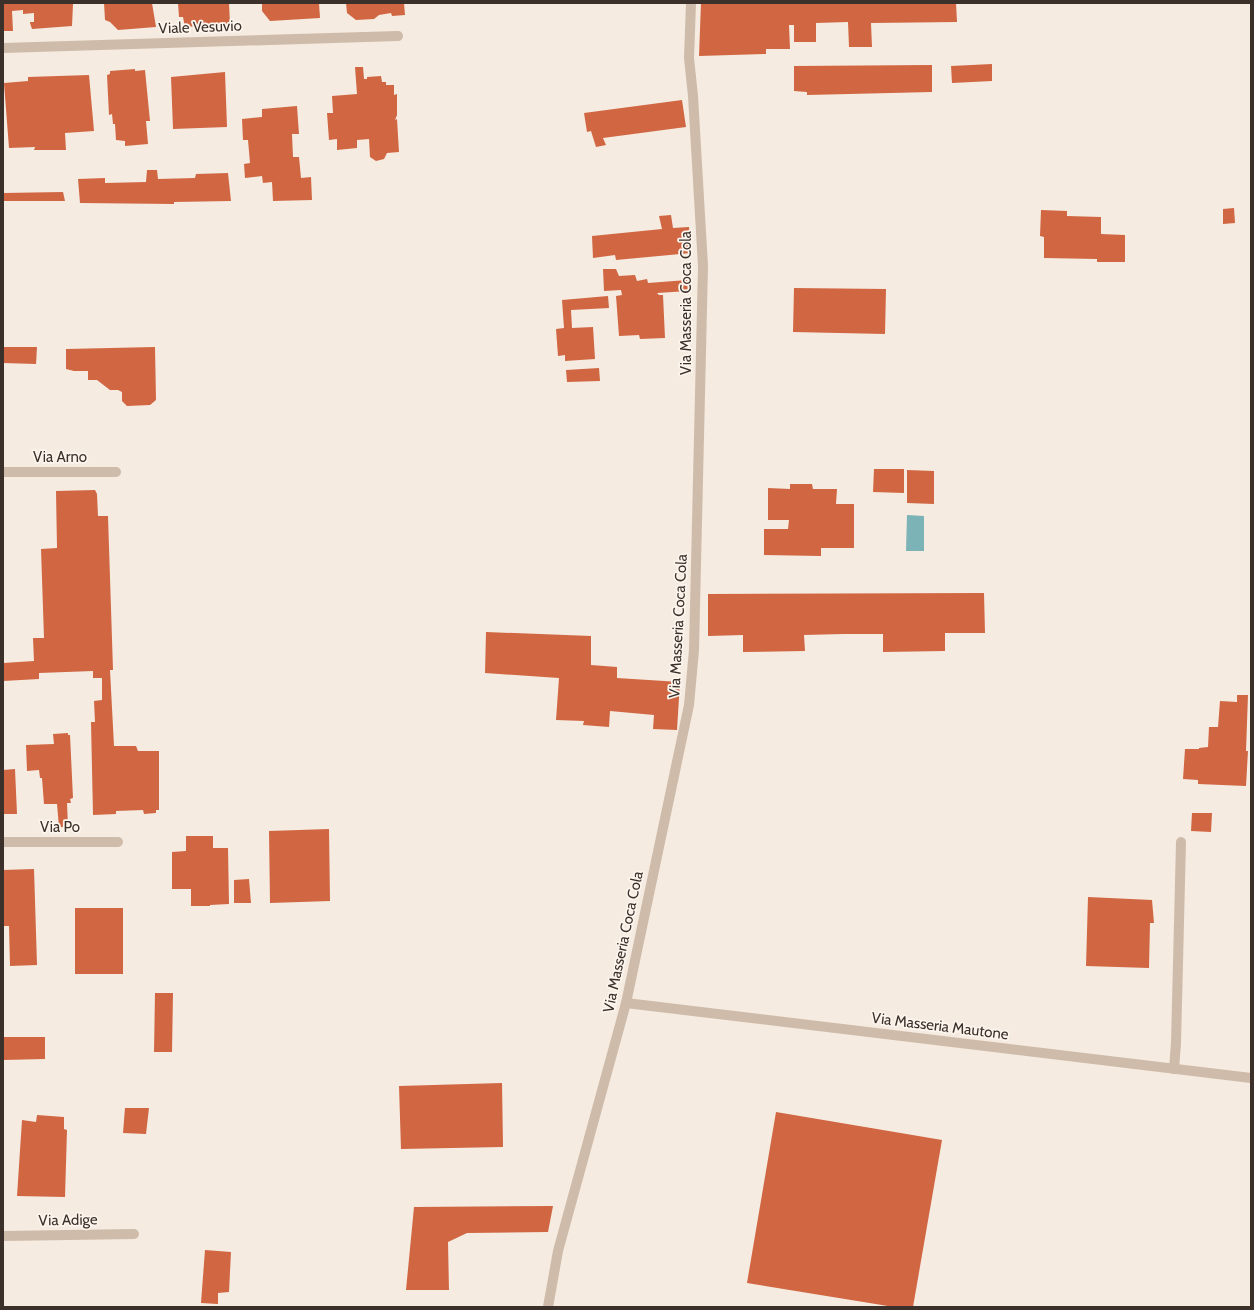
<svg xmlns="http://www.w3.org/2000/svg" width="1254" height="1310" font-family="Cabin,sans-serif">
<rect width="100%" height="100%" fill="#f5ebe0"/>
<path fill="#7bb3b6" d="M907,515L924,516V551H906Z"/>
<g fill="#d16642">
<path d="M3,3H74L73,4L72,26L32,29L30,23V22H34V13L23,14V10L12,11L13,31H3Z"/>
<path d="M104,3H152L156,27L118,30L110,22L105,20Z"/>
<path d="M178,3H229L230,24L185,27L183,17H179Z"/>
<path d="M262,3H319L320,18L270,21L262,11Z"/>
<path d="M346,3H404L405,15L392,16L391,13L379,15L374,19L356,20L347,13Z"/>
<path d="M701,3H956L957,22L871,23L872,47H849L848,22L816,23V42H794V25H789L790,49H766V54L699,56Z"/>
<path d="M992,64V81L952,83L951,66Z"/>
<path d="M932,65V92L807,95V92L794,91V66Z"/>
<path d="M355,67H363L364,79H367V77L381,76L382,82H386V85H394V95L397,94V115L395,120L397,119L399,152L387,153L384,159L376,161L370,157L369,139L357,140V148L337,150V139L329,140L327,113H333L332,96L357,94Z"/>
<path d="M135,69V71L145,70L150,121H146L148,144L125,146V141L116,140L115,124H113L112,114L109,115L107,75L110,74V71Z"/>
<path d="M225,72L227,127L173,129L171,77Z"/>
<path d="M89,75L94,131L65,133L66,150H34L35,147L9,148L4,83L28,81V77Z"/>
<path d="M682,100L686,127L603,138L606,145L596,147L591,131L587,132L584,113Z"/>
<path d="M297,106L299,134H292L293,157H299L301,178L311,177L312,200L273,201L272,182L263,183L262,176L245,178L244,164L250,163L248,140H243L242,119L262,117V109Z"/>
<path d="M147,170H157L158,179L195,178L196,174L228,173L231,201L174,202V204L80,203L78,179L105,178V183L146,182Z"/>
<path d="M63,192L65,201H3V193Z"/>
<path d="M1234,208L1235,223L1223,224V209Z"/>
<path d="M1041,210L1067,211V216L1101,217V234L1125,235V262H1097V259L1044,258V237L1040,236Z"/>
<path d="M671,215L673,228L689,227L691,253L616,260L615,255L593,258L592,236L662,229L659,216Z"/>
<path d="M603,269H616L619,276L635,275L637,281L647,279L648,283L687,280L688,291L657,293L659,295H663L665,338L640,339L639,335L619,336L616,296L622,295L621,290L604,291Z"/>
<path d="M794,288L886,289L885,334L793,332Z"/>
<path d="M608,296L609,308L571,310L572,328L593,327L595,359L565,361V355L558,356L556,329L564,328L562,300Z"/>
<path d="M3,347H37L36,364L3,363Z"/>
<path d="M155,347L156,400L150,405L127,406L122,401V392L118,390H110L97,380H88V371H74L66,369V349Z"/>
<path d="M599,368L600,381L567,382L566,370Z"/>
<path d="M874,469H904V493L873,492Z"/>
<path d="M907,470L934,471V504L907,503Z"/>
<path d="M790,484H812L813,489H837L836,504H854V548H821V556L764,555V529H788L789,520H768V488L790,489Z"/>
<path d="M95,490L97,494L98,516H108L113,670H110L114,746H136L138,751H159V810H156V813L144,814L143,810L116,811V814L93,815L91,722H95L94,701L102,700V678H93V671L39,673V679L3,681V663L34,661L33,638H44L41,549L57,548L56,491Z"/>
<path d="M984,593L985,633H945V651L883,652V634H843L804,635L805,651L743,652V635L708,636V594Z"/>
<path d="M486,632L591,636V665L617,667V678L680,682L677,730L653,729L654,715L610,711L609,727L583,725L584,721L556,720L559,678L485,673Z"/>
<path d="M1237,695H1248L1246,751H1248L1246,786L1198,784V780L1183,779L1185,749H1199V748L1208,747L1209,727H1218L1220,701L1237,702Z"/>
<path d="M68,733V735H70L73,798L70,799L71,803H67L68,827H59L57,804H44L42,778H40L39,770L27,771L26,745L54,744L53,734Z"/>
<path d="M15,769L17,814H3V770Z"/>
<path d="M1192,813H1212L1211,832L1191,831Z"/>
<path d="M329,829L330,901L270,903L269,831Z"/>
<path d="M186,836H213V848H228L229,904L210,905V906H191V889H172V852L186,851Z"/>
<path d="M34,869L37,965L10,966L9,926H3V870Z"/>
<path d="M249,879L251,903H234V880Z"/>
<path d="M1088,897L1152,900L1154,923H1150L1149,968L1086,966Z"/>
<rect x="75" y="908" width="48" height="66"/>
<path d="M155,993H173L172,1052H154Z"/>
<path d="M3,1037H45V1059L3,1060Z"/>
<path d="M502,1083L503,1147L401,1149L399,1086Z"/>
<path d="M125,1108H149L146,1134L123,1133Z"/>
<path d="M776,1112L942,1140L913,1307H894L747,1283Z"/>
<path d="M37,1115L64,1117V1129L67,1130L65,1197L17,1196L22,1120L36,1122Z"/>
<path d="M553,1206L548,1232L467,1233L448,1242L449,1290H406L414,1207Z"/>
<path d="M205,1250L231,1252L229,1292L218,1293V1304L201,1303Z"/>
</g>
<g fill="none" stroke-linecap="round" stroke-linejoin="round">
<g stroke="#cfbbaa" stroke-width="10">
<path d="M3,48L398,36"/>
<path d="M3,472H116"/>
<path d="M3,842H118"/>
<path d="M626,1003L1251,1078"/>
<path d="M1174,1069L1176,1043L1181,842"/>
<path d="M3,1236L134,1234"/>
<path d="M548,1307L558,1251L626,1003L689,705L694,650L703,266L693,96L689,58L691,3"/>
</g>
</g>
<g text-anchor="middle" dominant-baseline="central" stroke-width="3.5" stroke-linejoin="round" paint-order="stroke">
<g font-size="15" fill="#3c302a" stroke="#fcf5ed">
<text transform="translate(200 27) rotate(-2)">Viale Vesuvio</text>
<text transform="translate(686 303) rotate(-90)">Via Masseria Coca Cola</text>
<text x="60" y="457">Via Arno</text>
<text transform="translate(678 626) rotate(-87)">Via Masseria Coca Cola</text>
<text x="60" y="827">Via Po</text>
<text transform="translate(623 942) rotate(-78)">Via Masseria Coca Cola</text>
<text transform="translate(940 1026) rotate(7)">Via Masseria Mautone</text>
<text transform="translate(68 1220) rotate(-1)">Via Adige</text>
</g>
</g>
<rect width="1254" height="1310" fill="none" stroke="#3c302a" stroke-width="8"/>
</svg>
